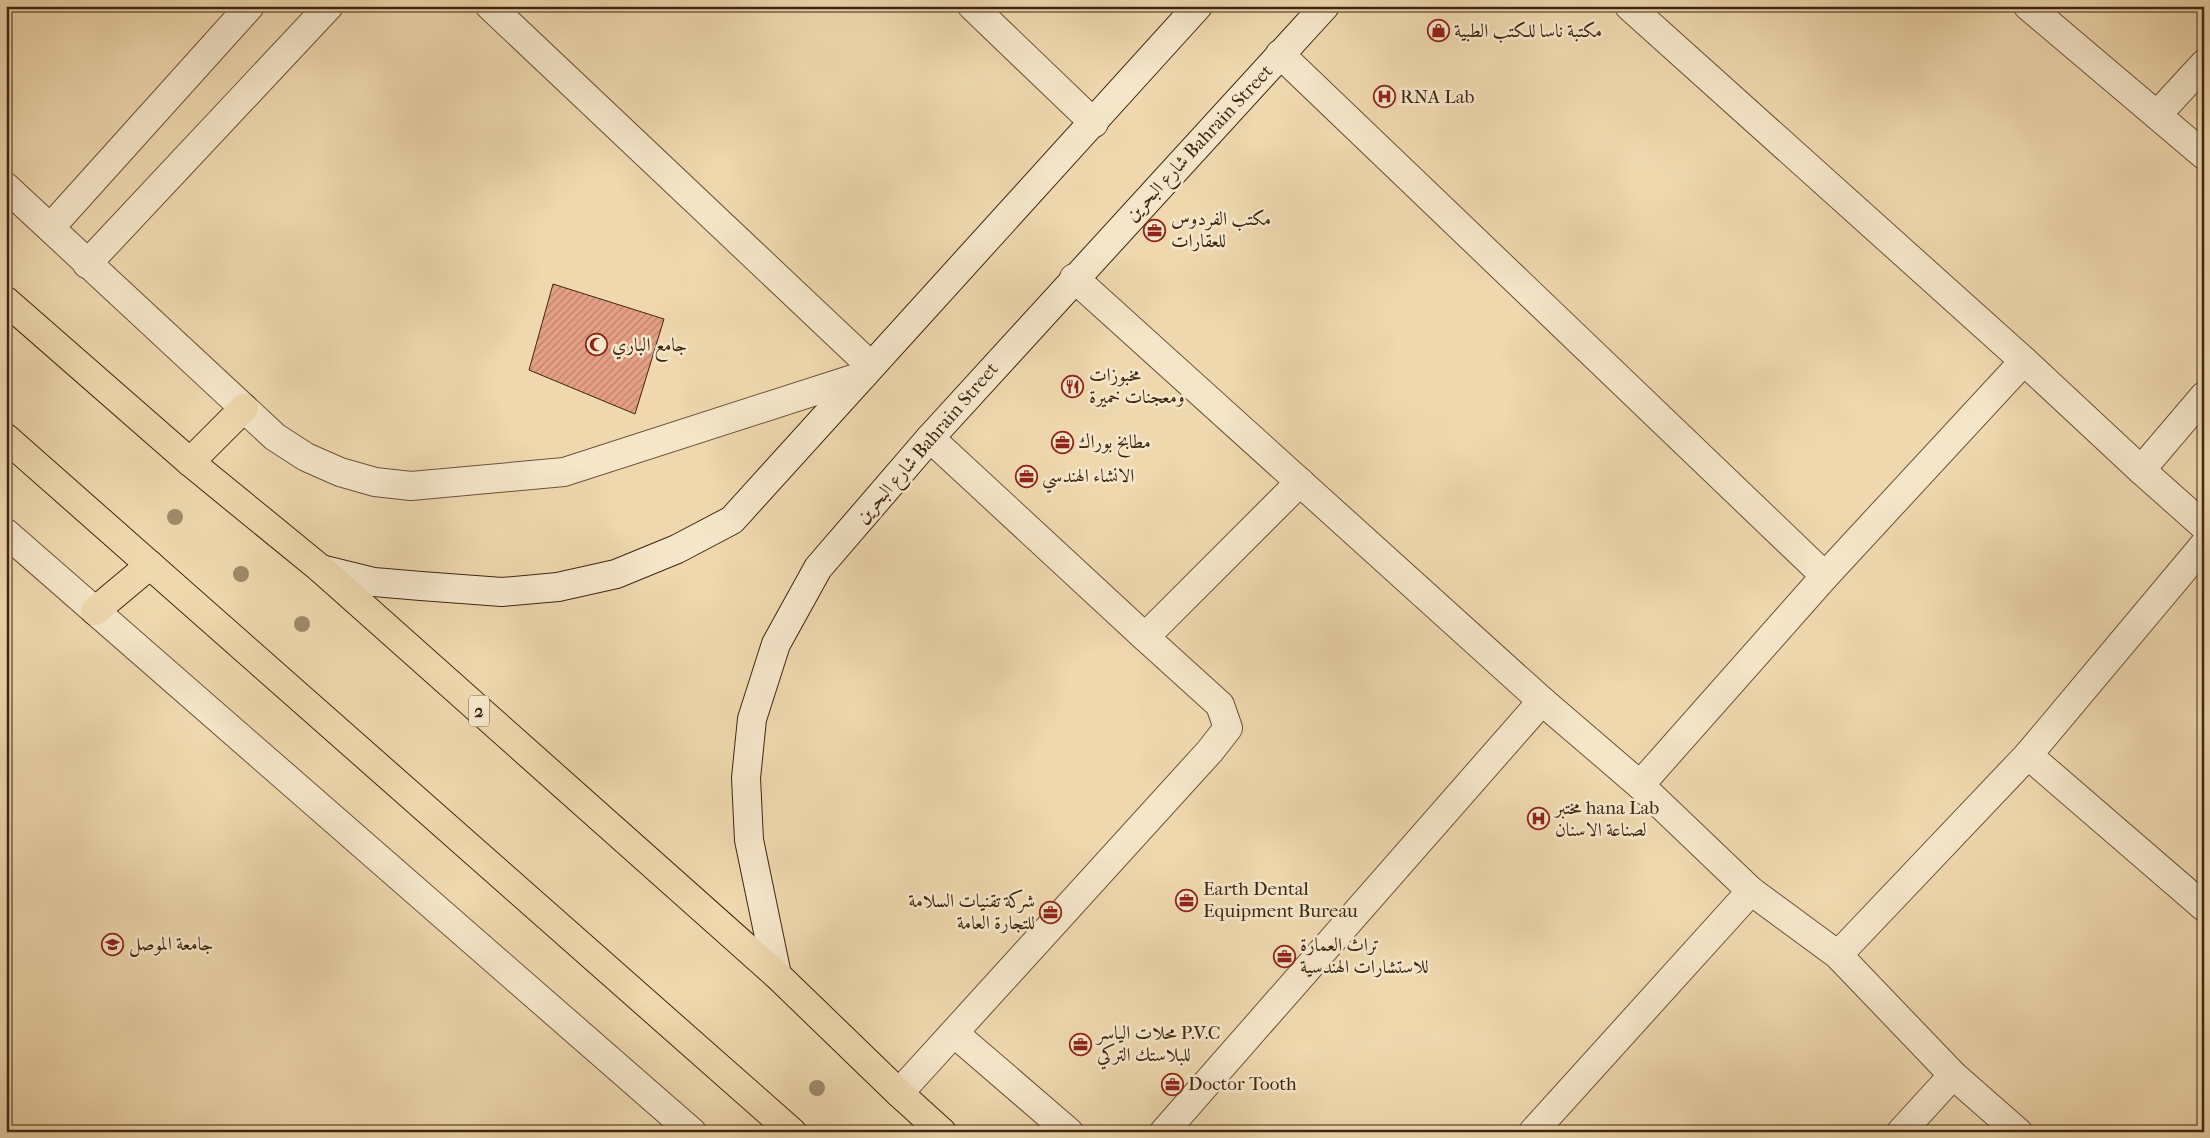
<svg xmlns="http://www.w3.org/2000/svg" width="2210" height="1138" font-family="'IM FELL French Canon',Amiri,serif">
<defs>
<pattern id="building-hatch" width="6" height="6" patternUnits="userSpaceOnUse" patternTransform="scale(1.25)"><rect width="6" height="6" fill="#e49f85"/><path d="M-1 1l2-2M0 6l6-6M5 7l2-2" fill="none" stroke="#ba816b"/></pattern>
</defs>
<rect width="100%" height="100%" fill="#efd8ae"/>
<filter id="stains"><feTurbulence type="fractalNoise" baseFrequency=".004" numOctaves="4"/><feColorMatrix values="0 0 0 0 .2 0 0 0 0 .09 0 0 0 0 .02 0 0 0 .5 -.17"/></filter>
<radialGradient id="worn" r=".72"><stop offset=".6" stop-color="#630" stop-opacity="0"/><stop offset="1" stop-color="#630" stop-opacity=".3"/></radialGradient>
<path fill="url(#building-hatch)" stroke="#3f2511" d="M553,284L664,319L635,414L529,370Z"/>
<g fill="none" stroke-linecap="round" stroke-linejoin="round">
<defs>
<g id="minor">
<path d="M490,6L871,366"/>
<path d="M972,6L1094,123"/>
<path d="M1629,6L2024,361L2141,470L2204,526"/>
<path d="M2028,6L2204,155"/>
<path d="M1280,54L1825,576"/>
<path d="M2157,115L2204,64"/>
<path d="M6,187L275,437L306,457L340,472L375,482L411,486L564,472L862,376"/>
<path d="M1074,278L1542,701L1640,785L1751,891L1838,955L1953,1075L2018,1132"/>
<path d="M930,438L1145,637"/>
<path d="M2141,470L2204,396"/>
<path d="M6,533L692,1132"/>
<path d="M2028,755L2204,907"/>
<path d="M1640,785L1825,576L2024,361"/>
<path d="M1838,955L2028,755L2204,545"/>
<path d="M954,1033L1069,1132"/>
<path d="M899,1093L1210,751L1228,728L1220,705L1145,637L1300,482"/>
<path d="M1164,1132L1542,701"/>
<path d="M1533,1132L1751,891"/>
<path d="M1901,1132L1953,1075"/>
</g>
<g id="tertiary">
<path d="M51,227L250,6"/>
<path d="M87,264L329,6"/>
</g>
<g id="secondary">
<path d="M321,569L374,582L421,586L502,592L558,587L616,574L677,549L732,520L1198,6"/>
<path d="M777,975L749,840L746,778L752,719L776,644L818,568L930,438L1325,6"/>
</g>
<g id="trunk">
<path d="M6,301L190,462L321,569L777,975L899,1093L942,1132"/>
<path d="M6,438L792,1132"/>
<path d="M190,462L244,408"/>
<path d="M95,611L150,565"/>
</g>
</defs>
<use href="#minor" stroke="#6b5238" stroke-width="30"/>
<use href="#tertiary" stroke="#6b5238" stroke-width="30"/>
<use href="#secondary" stroke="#3f2511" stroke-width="30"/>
<use href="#trunk" stroke="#3f2511" stroke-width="30"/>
<use href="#minor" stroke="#f5e6ca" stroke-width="28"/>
<use href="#tertiary" stroke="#f5e6ca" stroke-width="28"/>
<use href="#secondary" stroke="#f5e6ca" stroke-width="28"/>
<use href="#trunk" stroke="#efd8ae" stroke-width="28"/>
</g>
<g fill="#9f8a68">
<circle cx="175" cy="517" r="8"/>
<circle cx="241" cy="574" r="8"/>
<circle cx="302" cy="624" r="8"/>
<circle cx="817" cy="1088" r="8"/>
</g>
<defs>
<symbol id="shop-ring" viewBox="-11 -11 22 22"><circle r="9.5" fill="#f5e6ca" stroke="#8f2418" stroke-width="1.5"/><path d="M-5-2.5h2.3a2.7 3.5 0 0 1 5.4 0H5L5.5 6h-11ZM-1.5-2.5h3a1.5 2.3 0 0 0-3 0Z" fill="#8f2418"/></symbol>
<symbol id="hospital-ring" viewBox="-11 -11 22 22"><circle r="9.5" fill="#f5e6ca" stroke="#8f2418" stroke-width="1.5"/><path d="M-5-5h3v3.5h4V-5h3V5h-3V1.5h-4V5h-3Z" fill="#8f2418"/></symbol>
<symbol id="office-ring" viewBox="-11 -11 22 22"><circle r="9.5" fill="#f5e6ca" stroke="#8f2418" stroke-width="1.5"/><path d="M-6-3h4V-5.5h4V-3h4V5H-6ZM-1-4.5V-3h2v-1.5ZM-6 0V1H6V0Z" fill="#8f2418"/></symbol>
<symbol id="mosque-ring" viewBox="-11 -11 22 22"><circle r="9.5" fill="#f5e6ca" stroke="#8f2418" stroke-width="1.5"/><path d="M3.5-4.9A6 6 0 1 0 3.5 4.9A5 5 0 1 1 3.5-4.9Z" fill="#8f2418"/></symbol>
<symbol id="restaurant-ring" viewBox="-11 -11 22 22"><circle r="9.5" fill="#f5e6ca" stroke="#8f2418" stroke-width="1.5"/><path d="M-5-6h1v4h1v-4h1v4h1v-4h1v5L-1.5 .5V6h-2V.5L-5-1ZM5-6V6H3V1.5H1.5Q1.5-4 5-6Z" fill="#8f2418"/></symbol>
<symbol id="university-ring" viewBox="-11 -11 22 22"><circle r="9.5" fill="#f5e6ca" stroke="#8f2418" stroke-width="1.5"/><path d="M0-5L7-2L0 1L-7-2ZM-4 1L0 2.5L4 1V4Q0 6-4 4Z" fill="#8f2418"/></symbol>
</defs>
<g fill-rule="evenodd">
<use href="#shop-ring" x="1426" y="18" width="25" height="25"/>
<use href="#hospital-ring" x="1372" y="84" width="25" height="25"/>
<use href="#office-ring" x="1142" y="218" width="25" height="25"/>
<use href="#mosque-ring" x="584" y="332" width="25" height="25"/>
<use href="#restaurant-ring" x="1060" y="374" width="25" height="25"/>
<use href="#office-ring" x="1050" y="430" width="25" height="25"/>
<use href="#office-ring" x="1014" y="464" width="25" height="25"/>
<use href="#hospital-ring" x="1526" y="806" width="25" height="25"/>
<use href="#office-ring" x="1174" y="888" width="25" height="25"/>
<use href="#office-ring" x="1038" y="900" width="25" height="25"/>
<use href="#university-ring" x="100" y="932" width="25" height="25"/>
<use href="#office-ring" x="1272" y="944" width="25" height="25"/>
<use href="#office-ring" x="1068" y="1032" width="25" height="25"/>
<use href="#office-ring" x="1160" y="1072" width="25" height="25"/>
</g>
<g text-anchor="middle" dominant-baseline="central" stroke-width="5" stroke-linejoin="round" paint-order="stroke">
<rect fill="#f5e6ca" stroke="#765f48" stroke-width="1" x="469" y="695.5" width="20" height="31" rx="4"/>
<g font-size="18" font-weight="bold" fill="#3f2511">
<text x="479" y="711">2</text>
</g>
<g font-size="19" fill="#3f2511" stroke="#f5e6ca" text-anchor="start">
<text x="1454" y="31">مكتبة ناسا للكتب الطبية</text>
<text x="1400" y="97">RNA Lab</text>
<text x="1171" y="219">مكتب الفردوس<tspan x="1171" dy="22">للعقارات</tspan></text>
<text x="612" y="345">جامع الباري</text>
<text x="1089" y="375">مخبوزات<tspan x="1089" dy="22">ومعجنات خميرة</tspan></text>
<text x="1078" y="442">مطابخ بوراك</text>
<text x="1042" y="476">الانشاء الهندسي</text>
<text x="1555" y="808">مختبر hana Lab<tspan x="1555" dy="22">لصناعة الاسنان</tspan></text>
<text x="1203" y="889">Earth Dental<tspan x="1203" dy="22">Equipment Bureau</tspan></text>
<text x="1035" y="901" text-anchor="end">شركة تقنيات السلامة<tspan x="1035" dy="22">للتجارة العامة</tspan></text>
<text x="129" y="944">جامعة الموصل</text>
<text x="1300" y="945">تراث العمارة<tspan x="1300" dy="22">للاستشارات الهندسية</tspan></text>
<text x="1097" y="1033">محلات الياسر P.V.C<tspan x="1097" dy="22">للبلاستك التركي</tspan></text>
<text x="1188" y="1084">Doctor Tooth</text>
</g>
<g font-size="19" fill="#3f2511" stroke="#f5e6ca">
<text transform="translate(1199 143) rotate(-47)">شارع البحرين Bahrain Street</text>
<text transform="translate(927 443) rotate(-49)">شارع البحرين Bahrain Street</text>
</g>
</g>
<rect width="2210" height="1138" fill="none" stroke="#efd8ae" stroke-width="25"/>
<rect x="8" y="8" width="2195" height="1123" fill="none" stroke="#3f2511" stroke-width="2.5"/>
<rect x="12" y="12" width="2185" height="1113" fill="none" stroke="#3f2511"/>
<rect width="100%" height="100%" filter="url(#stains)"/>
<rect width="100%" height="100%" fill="url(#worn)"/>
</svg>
